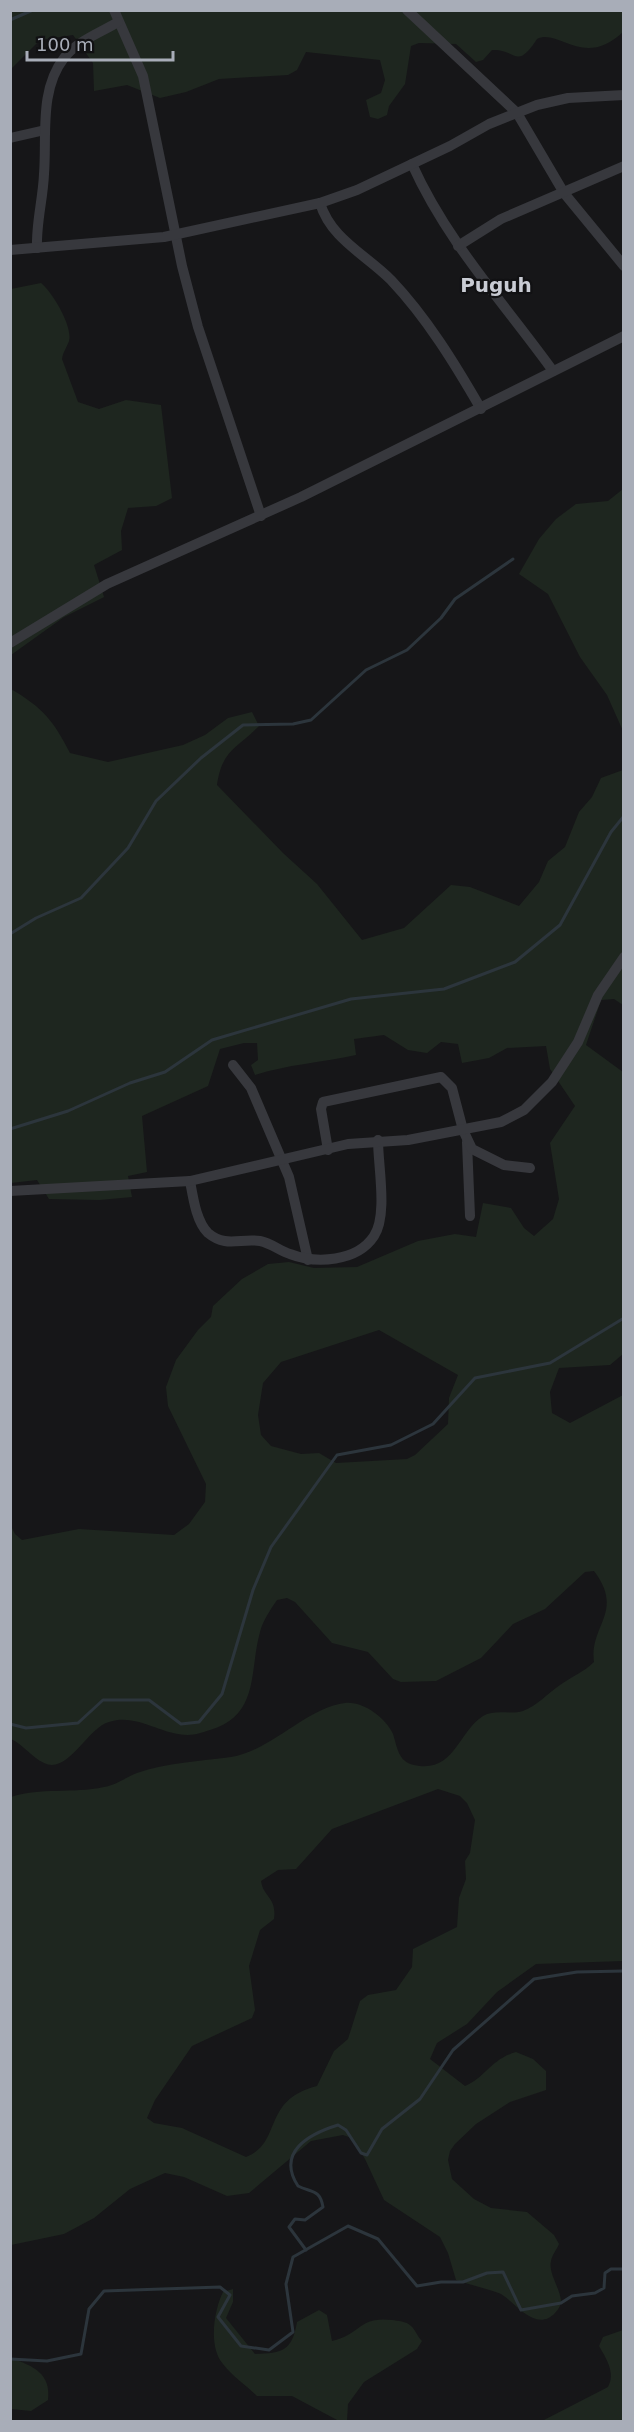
<svg xmlns="http://www.w3.org/2000/svg" width="634" height="2432" font-family="'DejaVu Sans',sans-serif">
<rect width="100%" height="100%" fill="#161618"/>
<g fill="#1e261f" fill-rule="evenodd">
<path d="M623,10L624,31C584,70 559,28 537,39C516,71 517,49 492,50L483,60L476,62L456,44L419,43L411,46L405,84L389,106L387,115L378,119L370,117L366,100L381,93L385,80L380,60L306,52L297,70L288,75L219,79L186,92L160,98L127,85L94,91L93,63L73,35L40,40L11,69L10,11Z"/>
<path d="M41,283C52,292 73,326 69,341C67,347 63,352 62,359L78,402L99,409L126,400L161,405L172,498L156,506L128,508L121,531L122,550L94,565L104,597L64,617L11,655V289Z"/>
<path d="M623,489V731L607,695L580,657L548,594L519,574L539,539L556,519L576,504L608,501Z"/>
<path d="M11,689C43,708 53,720 70,753L108,762L183,745L205,735L228,718L252,712L259,726C236,749 222,750 217,785L283,853L317,884L362,940L404,928L451,885L470,887L519,906L539,882L548,861L565,847L579,812L592,797L601,778L623,770V1005L614,999L601,1000L586,1045L623,1072V1354L610,1365L559,1368L550,1392L552,1413L570,1423L623,1395V1961L536,1964L497,1992L467,2024L437,2043L430,2059L465,2086C485,2078 491,2059 516,2052L533,2059L546,2071V2090L510,2102L476,2124L455,2144L450,2151L448,2160L452,2179L474,2199L491,2208L527,2212L554,2235L559,2244C557,2249 552,2255 551,2261C548,2273 560,2288 561,2301C561,2305 558,2310 555,2313C536,2333 516,2303 501,2294C490,2289 469,2285 456,2280L448,2253L440,2237L384,2200L365,2159L352,2138L343,2135L311,2141L249,2193L227,2196L184,2177L165,2173L130,2189L94,2218L64,2234L11,2245V1797C41,1787 72,1794 104,1787C117,1785 126,1777 137,1773C166,1763 201,1761 231,1757C271,1751 306,1708 345,1703C363,1701 386,1718 393,1734C397,1746 398,1762 414,1765C454,1774 458,1732 483,1716C495,1709 511,1715 523,1711C538,1705 547,1694 560,1685C571,1677 584,1672 594,1662C589,1625 625,1612 594,1571L585,1572L545,1609L513,1624L481,1658L436,1681L401,1682L393,1679L368,1652L332,1643L295,1602L287,1598L277,1600C271,1609 263,1620 260,1632C249,1671 260,1715 210,1730C203,1732 196,1735 188,1735C160,1735 137,1713 109,1722C87,1728 68,1775 44,1763C31,1757 24,1745 11,1739L10,1524L15,1534L22,1540L79,1529L174,1535L189,1524L205,1502L206,1484L168,1406L166,1387L176,1360L198,1330L211,1317L213,1306L242,1279L268,1264L289,1262L314,1268L357,1267L418,1241L455,1234L476,1237L483,1203L511,1208L524,1228L534,1236L553,1219L559,1199L550,1143L575,1106L550,1069L546,1046L507,1048L489,1058L462,1063L458,1044L441,1042L427,1053L408,1050L384,1035L354,1039L356,1055C324,1062 285,1065 255,1075L251,1065L258,1060L257,1043H244L220,1049L208,1086L142,1116L147,1172L128,1176L132,1197L99,1200L49,1199L37,1180L11,1183ZM379,1330L458,1375L449,1398L448,1424L415,1455L407,1459L336,1463L319,1453L301,1454L271,1446L261,1435L258,1415L263,1383L281,1362ZM438,1789L460,1796L467,1803L475,1820L470,1853L465,1861L466,1879L459,1898L457,1927L413,1949L412,1967L396,1990L368,1995L360,2001L348,2039L334,2051L317,2086C261,2100 283,2143 246,2157L182,2128L154,2123L147,2118L155,2100L192,2046L252,2018L255,2010L249,1966L260,1930L274,1919C277,1897 263,1897 261,1881L278,1870L296,1869L332,1829Z"/>
<path d="M233,2289V2302L226,2318L255,2354C283,2353 292,2351 297,2322L319,2310L327,2315L332,2341C362,2334 358,2316 392,2320C398,2321 406,2321 411,2326C415,2329 417,2336 422,2341L417,2349L364,2382L348,2404L347,2421H339L292,2396H257C246,2385 232,2376 223,2364C208,2347 214,2310 223,2292Z"/>
<path d="M623,2330V2421H542L608,2387C616,2373 606,2358 599,2346L603,2337Z"/>
<path d="M11,2358C33,2366 51,2373 48,2400L31,2411L11,2409Z"/>
</g>
<g fill="none" stroke-linecap="round" stroke-linejoin="round">
<g stroke="#2c353c" stroke-width="3">
<path d="M10,20L33,10"/>
<path d="M10,934L36,918L81,898L128,848L156,801L201,758L243,725L293,724L311,720L366,670L407,650L441,618L455,599L513,559"/>
<path d="M10,1129L68,1111L130,1083L165,1072L212,1040L351,999L444,989L515,962L560,925L611,832L624,816"/>
<path d="M10,1724L26,1728L78,1723L103,1700H149L181,1724L199,1722L222,1694L253,1590L271,1547L337,1455L391,1445L433,1424L475,1378L550,1363L624,1318"/>
<path d="M306,2250L289,2227L295,2219L305,2220L323,2207C320,2189 312,2193 298,2186C276,2152 309,2134 338,2125L346,2130L361,2153L367,2155L382,2129L420,2099L453,2050L534,1979L577,1972L624,1971"/>
<path d="M10,2359L47,2361L81,2354L89,2309L104,2291L220,2287L230,2295L218,2317L241,2346L269,2350L293,2332L286,2284L293,2257L348,2226L378,2239L417,2286L441,2282H463L487,2273L503,2272L521,2310L561,2303L572,2296L595,2293L604,2288L605,2273L611,2269H624"/>
</g>
<g stroke="#37383d" stroke-width="10">
<path d="M114,10L143,76L182,266L198,327L261,516"/>
<path d="M407,10L517,113L564,193L624,266"/>
<path d="M10,138L45,130"/>
<path d="M412,164C447,242 504,303 553,371"/>
<path d="M320,203C331,239 365,254 391,280C427,318 455,364 481,409"/>
<path d="M458,246L501,219L624,166"/>
<path d="M37,248C36,223 43,199 44,174C47,136 39,90 64,58C77,41 100,33 118,22"/>
<path d="M10,250L164,237L320,203L357,190L450,146L489,124L537,105L568,98L624,95"/>
<path d="M10,643L107,584L301,497L624,336"/>
<path d="M233,1065L251,1088L289,1177L308,1260"/>
<path d="M467,1142L470,1216"/>
<path d="M328,1150L321,1109L323,1102L441,1077L452,1088L463,1130L472,1149L504,1165L530,1168"/>
<path d="M190,1181C193,1197 196,1221 208,1233C226,1248 240,1238 260,1241C271,1243 280,1251 290,1254C316,1264 357,1262 374,1236C388,1215 378,1166 378,1140"/>
<path d="M10,1191L190,1181L348,1144L408,1140L501,1122L524,1110L552,1082L578,1042L598,995L624,957"/>
</g>
</g>
<g text-anchor="middle" dominant-baseline="central" stroke-width="4.5" stroke-linejoin="round" paint-order="stroke">
<g font-size="20" font-weight="bold" fill="#c9ccd4" stroke="#111113">
<text x="496" y="285">Puguh</text>
</g>
</g>
<rect width="634" height="2432" fill="none" stroke="#a8adb8" stroke-width="24"/>
<path d="M27 51v9h146v-9" fill="none" stroke="#a8adb8" stroke-width="3"/>
<text x="36" y="51" font-size="18" fill="#a8adb8" stroke="#111113" stroke-width="4.5" paint-order="stroke">100 m</text>
</svg>
